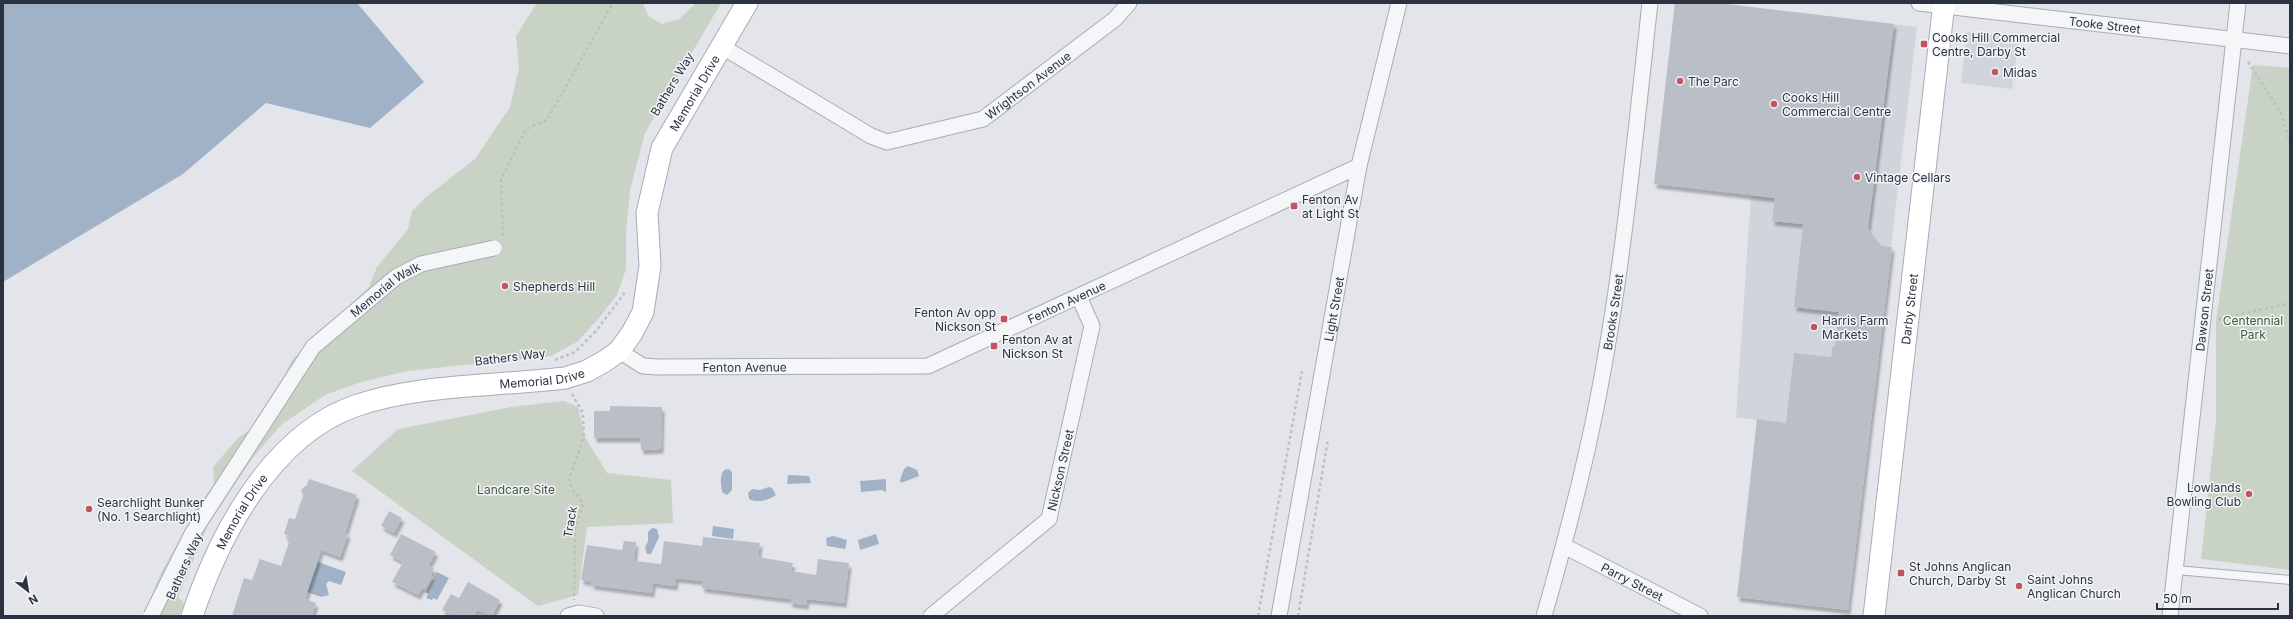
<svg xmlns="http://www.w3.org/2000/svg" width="2293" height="619" font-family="Inter,sans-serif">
<defs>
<filter id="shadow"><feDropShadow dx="2.5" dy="4.5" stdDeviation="1" flood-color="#0004"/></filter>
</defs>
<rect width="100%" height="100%" fill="#e3e5ea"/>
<g fill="#d1d4db">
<path d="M1675,3H1718L1917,27L1848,610L1757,420L1736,417L1751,196L1654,184Z"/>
<path d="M1967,32L2019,38L2012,89L1961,83Z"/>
</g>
<g fill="#c8d3c5">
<path d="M537,3H643L648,16L662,24L679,19L696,3H721L645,133L630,190L626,232V269L617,295L599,318L577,342L551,356L407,371L358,383L325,395L281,425L251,460L208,525L178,597L184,603L179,616H144L160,575L197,508L214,484L213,467L238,438L280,408L277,391L292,360L369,287L377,267L408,229L412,211L426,197L475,159L510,107L519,68L516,36Z"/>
<path d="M2253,65L2290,68V570L2201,559L2216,421V321Z"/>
<path d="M564,401L578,407L585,437L607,473L671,480L673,523L587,527L578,595L538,606L352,471L398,429L511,407Z"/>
</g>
<g fill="#a1b2c6">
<path d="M3,3H357L424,82L370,128L266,103L183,174L3,282Z"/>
<path d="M908,466L917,470L919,476L901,483L900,480L904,469Z"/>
<path d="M729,469L732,472V490L727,495L722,492C721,484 719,477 724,470Z"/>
<path d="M788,475L809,476L811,483L787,484Z"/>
<path d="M886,479V492L882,490L861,492L860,481Z"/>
<path d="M769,487L772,488L776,495C768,501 757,503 749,499L748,493L752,489L760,490Z"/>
<path d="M713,526L734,529L733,539L712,536Z"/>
<path d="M652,528L657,529L659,537L651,554H647L645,548L648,541V532Z"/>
<path d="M876,534L879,544L860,550L858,540Z"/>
<path d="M833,536L847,540L845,549L827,546L826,538Z"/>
<path d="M318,562L346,572L341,585L329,581L326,584L329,595L321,597L307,592Z"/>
<path d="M437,572L449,578L437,600L433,598L432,600L426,598L428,594L426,592Z"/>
</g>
<g fill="#babec6" filter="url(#shadow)">
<path d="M1675,3H1718L1894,24L1868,229L1881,246L1892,247L1848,610L1737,597L1757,419L1786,423L1794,353L1831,357L1833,346H1835L1839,312L1794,307L1803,224L1772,221L1775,198L1654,184Z"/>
<path d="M610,406L662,407L661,449L641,450L640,438H594V411H610Z"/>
<path d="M309,479L357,495L345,533L348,534L340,557L321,550L305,599L316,603L312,616H232L244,578L252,580L260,559L281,566L289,542H287L289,536L284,534L289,518L295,519L303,496L301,490L307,485Z"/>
<path d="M389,511L402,518L394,533L381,526Z"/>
<path d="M401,534L436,552L428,566L434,568L430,575L432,576L425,589L422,588L418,595L392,582L403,562L390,555Z"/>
<path d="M703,537L760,543L758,557L793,563L791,571L816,575L818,559L849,563L844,603L807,599L806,605L790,603V599L702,588V581L676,578L675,586L653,583L652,593L591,585L592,582L581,580L587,545L622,550L624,541L636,542L634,561L661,564L664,541L702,546Z"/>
<path d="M468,582L500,600L492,616L477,610L474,616H454L442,610L451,594L459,598Z"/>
</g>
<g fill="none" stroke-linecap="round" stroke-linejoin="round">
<defs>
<path id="lane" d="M2176,570L2290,580"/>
<g id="street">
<path id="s1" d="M1919,3L2290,46"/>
<path id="s2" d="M721,46L871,136L887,142L983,119L1115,19L1129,3"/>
<path id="s3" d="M619,351L643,366L657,367L928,366L1359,166"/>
<path id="s4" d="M1564,546L1700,616"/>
<path d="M568,616L579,613L596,616"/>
<path id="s5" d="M931,616L1049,519L1092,326L1079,297"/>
<path id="s6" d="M1279,616L1359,166L1399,3"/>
<path id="s7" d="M1544,616C1564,546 1583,475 1597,403C1623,271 1635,137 1650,3"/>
<path id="s8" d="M2170,616L2238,3"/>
</g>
<g id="secondary">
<path id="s9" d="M192,616C219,536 270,436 355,406C417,384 498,386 565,378L587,371L605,361L619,351L632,333L643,312L650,266L647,213L662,148L747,3"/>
<path id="s10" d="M1874,616L1944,3"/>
</g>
</defs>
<use href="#lane" stroke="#a8acb4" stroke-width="10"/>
<use href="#street" stroke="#a8acb4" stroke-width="17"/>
<use href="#secondary" stroke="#a8acb4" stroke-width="23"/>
<g stroke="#bdbfc4" stroke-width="2.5" stroke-dasharray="3 3" stroke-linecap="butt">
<path d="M2248,62L2281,113L2290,143"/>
<path d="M503,236L501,180L526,129L547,120L613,3"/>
<path d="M2218,319L2290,303"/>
<path d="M555,360L575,352L596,331L626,291"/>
<path d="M572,394L583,413L584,437L569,479L572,489L583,503L575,529L574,600"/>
<path d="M1258,616L1302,371"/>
<path d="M1298,616L1328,439"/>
</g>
<use href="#lane" stroke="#f5f6f8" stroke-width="8"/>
<use href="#street" stroke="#f5f6f8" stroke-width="15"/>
<use href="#secondary" stroke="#fff" stroke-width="21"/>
<defs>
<g id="street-bridge">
<path id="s11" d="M151,616L192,534L313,347L396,277L421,264L494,248"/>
</g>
</defs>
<use href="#street-bridge" stroke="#a8acb4" stroke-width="17" stroke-linecap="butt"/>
<use href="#street-bridge" stroke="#f5f6f8" stroke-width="15"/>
</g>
<g fill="#c25462" stroke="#f2f4f7" stroke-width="1.5">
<rect x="1920" y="40" width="8" height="8" rx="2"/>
<circle cx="1995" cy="72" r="4"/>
<circle cx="1680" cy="81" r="4"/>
<circle cx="1774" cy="104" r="4"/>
<circle cx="1857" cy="177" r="4"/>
<rect x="1290" y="202" width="8" height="8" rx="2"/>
<circle cx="505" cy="286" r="4"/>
<rect x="1000" y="315" width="8" height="8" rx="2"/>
<circle cx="1814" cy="327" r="4"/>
<rect x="990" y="342" width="8" height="8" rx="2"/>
<circle cx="2249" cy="494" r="4"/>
<circle cx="89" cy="509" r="4"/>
<rect x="1897" y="569" width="8" height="8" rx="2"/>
<circle cx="2019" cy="586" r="4"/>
</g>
<g text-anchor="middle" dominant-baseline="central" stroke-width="3" stroke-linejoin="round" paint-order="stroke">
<g font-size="12" fill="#2c3340" stroke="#f2f4f7">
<text stroke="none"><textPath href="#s1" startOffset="187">Tooke Street</textPath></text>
<text transform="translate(672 84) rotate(-59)">Bathers Way</text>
<text stroke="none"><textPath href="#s2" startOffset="347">Wrightson Avenue</textPath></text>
<text stroke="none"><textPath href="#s9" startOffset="824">Memorial Drive</textPath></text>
<text stroke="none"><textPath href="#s11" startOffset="407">Memorial Walk</textPath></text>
<text stroke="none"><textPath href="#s3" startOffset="466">Fenton Avenue</textPath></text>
<text stroke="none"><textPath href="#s6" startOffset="312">Light Street</textPath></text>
<text stroke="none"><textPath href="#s10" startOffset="309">Darby Street</textPath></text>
<text stroke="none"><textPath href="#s8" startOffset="308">Dawson Street</textPath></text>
<text stroke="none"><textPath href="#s7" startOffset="312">Brooks Street</textPath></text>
<text transform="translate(510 357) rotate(-7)">Bathers Way</text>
<text stroke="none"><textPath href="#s3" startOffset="130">Fenton Avenue</textPath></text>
<text stroke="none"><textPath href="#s9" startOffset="464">Memorial Drive</textPath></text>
<text stroke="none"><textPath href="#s5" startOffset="203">Nickson Street</textPath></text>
<text stroke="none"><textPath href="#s9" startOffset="116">Memorial Drive</textPath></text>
<text transform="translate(570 522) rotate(-80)">Track</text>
<text transform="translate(184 566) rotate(-66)">Bathers Way</text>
<text stroke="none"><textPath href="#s4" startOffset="77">Parry Street</textPath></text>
</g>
<g font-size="12" fill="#2c3340" stroke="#f2f4f7" text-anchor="start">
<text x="1932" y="37">Cooks Hill Commercial<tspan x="1932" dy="14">Centre, Darby St</tspan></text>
<text x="2003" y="72">Midas</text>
<text x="1688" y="81">The Parc</text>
<text x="1782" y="97">Cooks Hill<tspan x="1782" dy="14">Commercial Centre</tspan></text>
<text x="1865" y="177">Vintage Cellars</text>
<text x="1302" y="199">Fenton Av<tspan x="1302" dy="14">at Light St</tspan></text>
<text x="513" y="286">Shepherds Hill</text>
<text x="996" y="312" text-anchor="end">Fenton Av opp<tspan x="996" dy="14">Nickson St</tspan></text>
<text x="1822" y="320">Harris Farm<tspan x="1822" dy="14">Markets</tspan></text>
<text x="1002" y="339">Fenton Av at<tspan x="1002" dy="14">Nickson St</tspan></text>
<text x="2241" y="487" text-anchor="end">Lowlands<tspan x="2241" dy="14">Bowling Club</tspan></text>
<text x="97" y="502">Searchlight Bunker<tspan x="97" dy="14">(No. 1 Searchlight)</tspan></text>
<text x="1909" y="566">St Johns Anglican<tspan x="1909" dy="14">Church, Darby St</tspan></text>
<text x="2027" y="579">Saint Johns<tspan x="2027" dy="14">Anglican Church</tspan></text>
</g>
<g font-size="12" fill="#405b3b" stroke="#f2f4f7">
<text x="2253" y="320">Centennial<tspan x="2253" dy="14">Park</tspan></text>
<text x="516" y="489">Landcare Site</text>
</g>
</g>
<rect width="2293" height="619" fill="none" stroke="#2c3340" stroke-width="8"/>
<g transform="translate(28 591) rotate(149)" stroke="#f2f4f7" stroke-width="3" paint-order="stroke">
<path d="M0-3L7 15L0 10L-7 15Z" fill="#2c3340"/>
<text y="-6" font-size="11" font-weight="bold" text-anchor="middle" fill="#2c3340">N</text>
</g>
<path d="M2157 603v6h121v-6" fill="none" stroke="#2c3340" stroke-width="2"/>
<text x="2163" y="603" font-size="12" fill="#2c3340" stroke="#f2f4f7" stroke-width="3" paint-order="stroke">50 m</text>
</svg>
